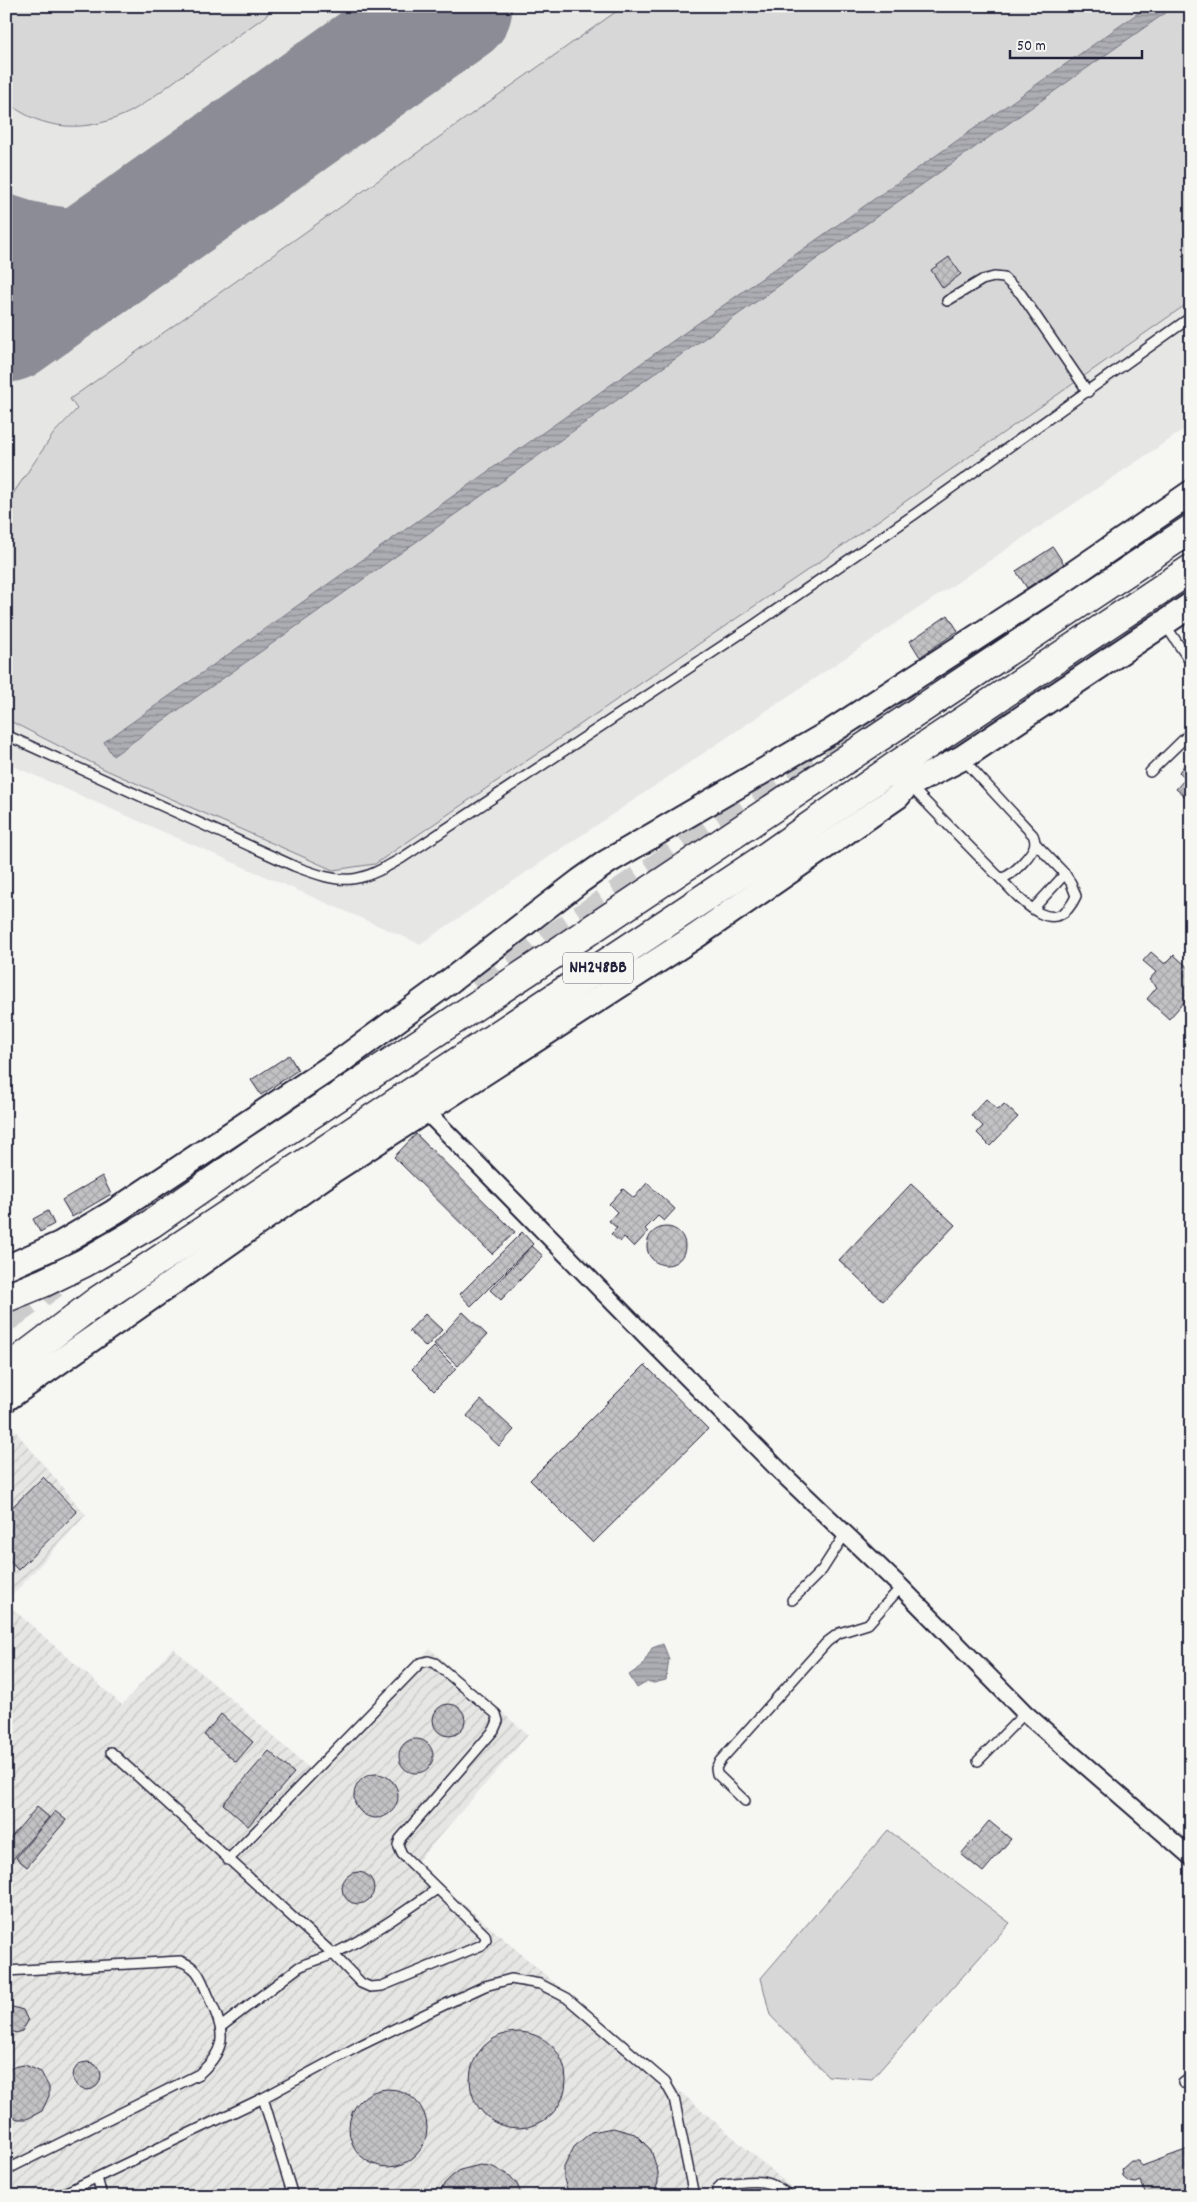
<svg xmlns="http://www.w3.org/2000/svg" width="1197" height="2202" font-family="Dekko,sans-serif">
<defs>
<pattern id="industrial-furrows" width="10" height="10" patternUnits="userSpaceOnUse" patternTransform="scale(1.25)"><rect width="10" height="10" fill="#e6e6e4"/><path d="M-1 1l2-2M0 10L10 0M9 11l2-2" fill="none" stroke="#c5c5c4"/></pattern>
<pattern id="water-rules" width="6" height="5" patternUnits="userSpaceOnUse" patternTransform="scale(1.25)"><rect width="6" height="5" fill="#adadb3"/><path d="M0 2.5h6" fill="none" stroke="#8c8c93"/></pattern>
<pattern id="building-cross-hatch" width="8" height="8" patternUnits="userSpaceOnUse" patternTransform="scale(1.25)"><rect width="8" height="8" fill="#c2c2c4"/><path d="M0 0l8 8M0 8l8-8" fill="none" stroke="#a6a6a9"/></pattern>
</defs>
<rect width="100%" height="100%" fill="#f6f6f2"/>
<filter id="ink" filterUnits="userSpaceOnUse"><feTurbulence type="fractalNoise" baseFrequency=".02" numOctaves="2"/><feDisplacementMap in="SourceGraphic" scale="10" xChannelSelector="R" yChannelSelector="G"/><feConvolveMatrix kernelMatrix="1 2 1 2 8 2 1 2 1" color-interpolation-filters="sRGB"/></filter>
<g filter="url(#ink)">
<path fill="#e6e6e4" d="M6,6H1191V425L420,944L6,763Z"/>
<g fill="url(#industrial-furrows)">
<path d="M6,1420L86,1515L6,1602Z"/>
<path d="M6,1603L122,1705L173,1648L309,1768L430,1649L528,1735L416,1863L801,2196H6Z"/>
</g>
<g fill="#d7d7d7" stroke="#7c7c89">
<path d="M6,6H273L267,15C239,35 211,55 183,75C166,87 148,102 130,112C88,133 42,132 6,101Z"/>
<path d="M624,6H1191V301L812,567L375,864L333,870L106,770L6,719V504L54,433L77,409L70,399Z"/>
<path d="M888,1830L1010,1923L872,2079L828,2076L770,2015L761,1978Z"/>
</g>
<g fill="url(#water-rules)" stroke="#757583">
<path d="M1148,6H1175L113,756L104,742Z"/>
<path d="M663,1644L669,1659L666,1680L654,1683L647,1682L637,1688L629,1675L642,1666L652,1648Z"/>
</g>
<g fill="none" stroke-linecap="round" stroke-linejoin="round">
<g stroke="#8c8c96" stroke-width="48">
<path d="M6,218C59,237 95,233 149,223"/>
<path d="M6,309L33,303"/>
</g>
<path stroke="#8c8c96" stroke-width="119" d="M6,323L453,6"/>
</g>
<g fill="url(#building-cross-hatch)" stroke="#22223b">
<path d="M949,257L961,274L943,288L931,270Z"/>
<path d="M1053,547L1064,564L1027,588L1016,571Z"/>
<path d="M948,615L958,631L920,657L910,641Z"/>
<path d="M1189,759L1191,761L1190,801L1176,789L1186,778L1179,772Z"/>
<path d="M1151,952L1165,964L1174,955L1191,970V994L1169,1019L1147,999L1157,987L1149,980L1156,972L1143,961Z"/>
<path d="M289,1055L298,1070L261,1095L251,1080Z"/>
<path d="M986,1099L998,1110L1004,1104L1018,1117L990,1146L977,1133L983,1126L971,1115Z"/>
<path d="M416,1134L515,1232L492,1254L394,1157Z"/>
<path d="M102,1176L111,1194L72,1217L62,1200Z"/>
<path d="M647,1183L675,1209L664,1221L658,1216L645,1229L648,1232L634,1247L624,1237L620,1242L611,1234L617,1228L609,1221L617,1212L609,1204L623,1189L634,1198Z"/>
<path d="M911,1184L955,1225L883,1301L839,1260Z"/>
<path d="M48,1211L54,1224L40,1232L33,1219Z"/>
<circle cx="666" cy="1246" r="19"/>
<path d="M522,1232L533,1244L471,1306L460,1294Z"/>
<path d="M532,1246L543,1256L501,1300L490,1290Z"/>
<path d="M463,1312L487,1335L458,1366L434,1344Z"/>
<path d="M425,1314L442,1330L426,1347L409,1331Z"/>
<path d="M434,1347L456,1369L434,1391L412,1369Z"/>
<path d="M645,1365L708,1429L593,1543L530,1480Z"/>
<path d="M481,1400L514,1430L499,1446L467,1416Z"/>
<path d="M43,1477L77,1512L18,1570L6,1558V1513Z"/>
<circle cx="449" cy="1720" r="16"/>
<path d="M221,1714L253,1742L236,1762L204,1735Z"/>
<circle cx="416" cy="1756" r="17"/>
<path d="M269,1751L294,1773L248,1826L223,1804Z"/>
<circle cx="376" cy="1796" r="22"/>
<path d="M37,1807L49,1817L9,1864L6,1862V1843Z"/>
<path d="M55,1811L66,1820L27,1867L16,1858Z"/>
<path d="M989,1821L1011,1839L983,1872L961,1854Z"/>
<circle cx="358" cy="1888" r="16"/>
<path d="M13,2007L23,2010L28,2021L22,2031L17,2033L6,2030V2010Z"/>
<circle cx="518" cy="2080" r="48"/>
<circle cx="87" cy="2076" r="14"/>
<path d="M25,2065L41,2072L49,2087V2096L42,2111L27,2119H18L6,2114V2070L17,2066Z"/>
<circle cx="388" cy="2128" r="39"/>
<path d="M613,2128L635,2134L651,2150L658,2172V2183L653,2196H569L564,2179V2167L574,2147L591,2132Z"/>
<path d="M1191,2148V2186L1183,2194H1176L1170,2189L1146,2196L1141,2181L1136,2183L1129,2182L1123,2177L1122,2169L1131,2161H1138L1142,2166Z"/>
<path d="M480,2165L491,2166L510,2176L517,2184L522,2196H439L444,2184L452,2176L460,2170Z"/>
</g>
<g fill="none" stroke-linecap="round" stroke-linejoin="round">
<g stroke="#cccccd" stroke-width="28" stroke-dasharray="28 14" stroke-linecap="butt">
<path d="M915,773L1191,590"/>
<path d="M477,989L969,656"/>
<path d="M6,1318L54,1284"/>
<path d="M63,1343L142,1286"/>
</g>
<defs>
<g id="lane">
<path d="M947,301L982,280L994,277L1004,278L1021,294L1088,392"/>
<path d="M1164,623L1191,663"/>
<path d="M6,735L294,866C344,885 356,885 402,858L754,625L915,514L1191,317"/>
<path d="M1150,772L1191,732"/>
<path d="M909,785L998,876L1002,878C1012,876 1034,853 1035,843C1035,842 1034,836 1033,835L962,758"/>
<path d="M998,876C1018,897 1055,943 1076,896L1071,883L1065,874L1035,843"/>
<path d="M1033,909L1065,874"/>
<path d="M792,1600L822,1570L845,1534"/>
<path d="M111,1752L333,1954L361,1983L370,1987L382,1986L482,1945L486,1940L485,1935L402,1854L398,1845L400,1839L494,1730L498,1721L496,1714L435,1663L428,1661L420,1663L228,1860"/>
<path d="M978,1761L1025,1713"/>
<path d="M745,1801L717,1774L716,1768L720,1761L827,1642L839,1633L868,1624L901,1587"/>
<path d="M6,1971L180,1961C199,1968 200,1977 208,1995C223,2029 231,2046 199,2074L6,2170"/>
<path d="M222,2026L299,1967C311,1961 323,1959 335,1953C372,1935 404,1912 437,1889"/>
<path d="M1183,2083L1191,2077"/>
<path d="M263,2098L293,2196"/>
<path d="M97,2178L102,2196"/>
<path d="M58,2196L263,2098L359,2046L446,2004L485,1986L511,1979L540,1984L567,1998L665,2082L674,2098L694,2196"/>
<path d="M718,2196L717,2189L722,2184C750,2182 766,2175 789,2196"/>
</g>
<path id="street" d="M418,1103L647,1337L787,1478L901,1587L1025,1713L1191,1857"/>
<g id="secondary">
<path d="M905,787L962,758L1191,605"/>
<path d="M6,1268L60,1244L114,1212L342,1060L450,981L580,881L607,862L832,731L1057,585L1191,493"/>
<path d="M6,1399L332,1171L696,936L898,796L905,787V782L894,767"/>
</g>
<g id="highway">
<path d="M6,1298L43,1283L84,1263L151,1224L256,1151L565,947L1191,529"/>
<path d="M6,1370L97,1301L760,861L894,767L1191,569"/>
</g>
</defs>
<use href="#lane" stroke="#22223b" stroke-width="12"/>
<use href="#street" stroke="#22223b" stroke-width="20"/>
<use href="#secondary" stroke="#22223b" stroke-width="28"/>
<use href="#highway" stroke="#22223b" stroke-width="31"/>
<use href="#lane" stroke="#f6f6f2" stroke-width="9"/>
<use href="#street" stroke="#f6f6f2" stroke-width="16"/>
<use href="#secondary" stroke="#f6f6f2" stroke-width="24"/>
<use href="#highway" stroke="#f6f6f2" stroke-width="28"/>
</g>
</g>
<g text-anchor="middle" dominant-baseline="central" stroke-width="4" stroke-linejoin="round" paint-order="stroke">
<rect fill="#f6f6f2" stroke="#626272" stroke-width="1" x="563" y="952.5" width="70" height="31" rx="4"/>
<g font-size="18" font-weight="bold" fill="#22223b">
<text x="598" y="968">NH248BB</text>
</g>
</g>
<rect width="1197" height="2202" fill="none" stroke="#f6f6f2" stroke-width="25"/>
<rect x="12" y="12" width="1172" height="2177" fill="none" stroke="#22223b" stroke-width="2" filter="url(#ink)"/>
<path d="M1010 50v8h132v-8" fill="none" stroke="#22223b" stroke-width="2.5"/>
<text x="1017" y="50" font-size="15" fill="#22223b" stroke="#f6f6f2" stroke-width="4" paint-order="stroke">50 m</text>
</svg>
